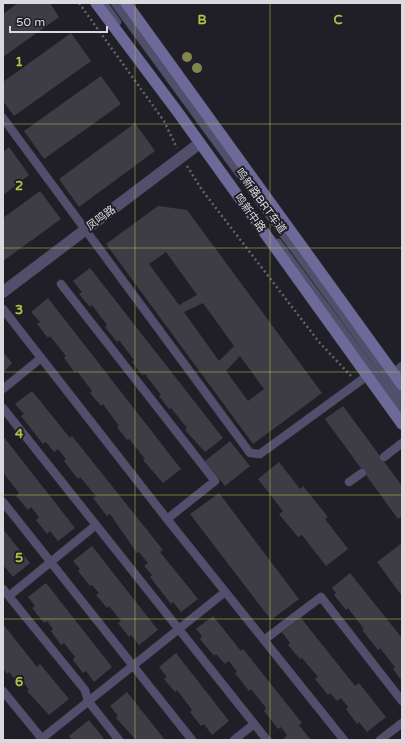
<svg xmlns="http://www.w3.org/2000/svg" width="405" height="743" font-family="'Varela Round','Noto Sans SC',sans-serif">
<rect width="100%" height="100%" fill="#201f27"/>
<g fill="#3e3d45" fill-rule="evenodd">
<path d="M18,3H50L59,17L3,57V14Z"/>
<path d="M71,33L91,61L14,116L3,101V82Z"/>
<path d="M101,76L121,104L44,159L24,131Z"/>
<path d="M135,123L155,151L79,207L59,179Z"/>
<path d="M9,147L29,175L3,195V152Z"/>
<path d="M40,191L61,219L3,261V218Z"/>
<path d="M158,206L187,210L322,393L253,444L106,244ZM166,252L197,295L179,305L149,264ZM203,303L234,346L219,361L184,312ZM240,356L264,389L248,401L226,371Z"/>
<path d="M90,268L223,438L205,452L185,430L187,428L171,408L169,409L159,396L161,395L145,374L142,375L132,362L134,360L119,340L117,342L105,327L107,325L92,305L90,307L79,294L82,292L73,281Z"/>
<path d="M48,298L181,469L163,483L143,460L145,459L129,439L127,440L117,427L119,426L103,404L101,406L90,393L92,391L77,371L75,373L64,358L66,356L50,336L48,338L37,324L40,322L31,312Z"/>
<path d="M3,352L12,363L3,373Z"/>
<path d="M32,391L70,438L72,436L163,550L160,552L198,599L181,612L173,602L171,604L150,577L152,575L144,566L148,563L139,552L137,553L110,514L107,516L93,498L96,496L80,477L78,479L64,461L66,459L58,449L54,452L46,442L43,444L21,416L24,414L15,404Z"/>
<path d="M343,406L402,486V516L398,519L325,419Z"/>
<path d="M3,436L75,528L58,541L50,531L47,534L36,520L39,517L31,507L28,510L16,496L19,493L4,474L3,475Z"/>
<path d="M230,441L250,466L225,486L205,461Z"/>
<path d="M279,462L300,489L303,486L328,517L325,519L348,549L326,566L302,535L298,537L279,514L283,511L258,479Z"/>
<path d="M219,493L299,599L271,620L190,514Z"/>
<path d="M3,529L30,563L13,577L5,567L3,568Z"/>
<path d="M402,543V596L377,562Z"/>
<path d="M92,546L158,630L139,645L131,635L129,637L118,623L121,621L109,606L107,608L96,595L99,593L92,585L90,586L78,571L80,569L73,561Z"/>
<path d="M350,573L402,638V681L393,669L395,667L380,648L378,650L362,630L364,629L348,608L346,610L334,595L336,593L332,588Z"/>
<path d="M46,583L112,667L94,682L86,671L83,673L73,660L75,657L64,643L61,645L51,631L53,629L47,621L44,623L32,608L35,606L28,597Z"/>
<path d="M213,616L241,651L243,649L302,723L299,725L311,740H285L284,738L287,735L281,727L278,729L264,711L266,708L251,689L249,691L235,673L237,672L229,661L225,664L216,654L214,656L200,639L202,636L196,629Z"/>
<path d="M301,618L355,686L359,683L386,717L367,732L359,722L357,724L346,709L348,707L341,698L337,701L330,693L328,695L315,679L318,677L302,658L300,659L288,645L290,643L282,632Z"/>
<path d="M3,624L37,667L40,664L69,699L49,715L27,691L29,690L21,679L17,682L9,672L7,674L3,668Z"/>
<path d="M176,653L229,721L212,735L204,724L201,726L190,712L192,710L177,690L175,692L164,679L167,677L159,667Z"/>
<path d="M127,692L165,740H136L116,718L118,716L110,706Z"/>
<path d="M89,720L105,740H72L69,736Z"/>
</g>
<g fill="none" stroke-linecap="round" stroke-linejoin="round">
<defs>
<g id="service">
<path d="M103,3L117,22"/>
<path d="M115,3L402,397"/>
<path d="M3,118L250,453L260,454L367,376"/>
<path d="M278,243L402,410"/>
<path d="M61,284L215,481L167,519"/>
<path d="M3,309L167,519L344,740"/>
<path d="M394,373L402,366"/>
<path d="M3,389L41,358"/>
<path d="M3,408L267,740"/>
<path d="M384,457L402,443"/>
<path d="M349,482L362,473"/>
<path d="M3,502L192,740"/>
<path d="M3,589L85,690L88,701L119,740"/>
<path d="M9,596L96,525"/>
<path d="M264,640L321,597L402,701"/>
<path d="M3,691L43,740"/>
<path d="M40,740L225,592"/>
<path d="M234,740L254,724"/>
<path d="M380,740L402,723"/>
</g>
<path id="tertiary" d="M3,292L200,143"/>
<g id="secondary">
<path d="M96,3L177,111L402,424"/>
<path d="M126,3L402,385"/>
</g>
</defs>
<use href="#service" stroke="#3a3941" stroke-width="9"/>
<use href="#tertiary" stroke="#3a3941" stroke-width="12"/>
<use href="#secondary" stroke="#3a3941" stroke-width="12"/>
<g stroke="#65646b" stroke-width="2.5" stroke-dasharray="2 3" stroke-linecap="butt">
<path d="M79,3L164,121L177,148"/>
<path d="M187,166L202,190L319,342L351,376"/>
</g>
<use href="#service" stroke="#524f6d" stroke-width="8"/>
<use href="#tertiary" stroke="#524f6d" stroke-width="11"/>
<use href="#secondary" stroke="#6d6999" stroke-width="11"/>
</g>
<g fill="#82864b">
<circle cx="187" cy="57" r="5"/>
<circle cx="197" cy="68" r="5"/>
</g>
<path fill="none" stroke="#b8c147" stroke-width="1" stroke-opacity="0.55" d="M135,3V740M270,3V740M3,124H402M3,248H402M3,372H402M3,495H402M3,619H402"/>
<g text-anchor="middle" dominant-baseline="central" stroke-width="4" stroke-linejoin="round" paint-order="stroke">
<g font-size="11" fill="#d9d9de" stroke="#201f27">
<text transform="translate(261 201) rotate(54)">鸣新路BRT车道</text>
<text transform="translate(250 213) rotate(54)">鸣新中路</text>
<text transform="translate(101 218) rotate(-37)">凤鸣路</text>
</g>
</g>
<g font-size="13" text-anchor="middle" font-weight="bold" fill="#b8c147" stroke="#201f27" stroke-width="4" stroke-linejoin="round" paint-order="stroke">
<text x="202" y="24">B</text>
<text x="338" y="24">C</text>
<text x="19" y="66">1</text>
<text x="19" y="190">2</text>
<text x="19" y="314">3</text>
<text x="19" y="438">4</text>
<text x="19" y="562">5</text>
<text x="19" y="686">6</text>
</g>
<rect width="405" height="743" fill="none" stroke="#d9d9de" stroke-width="8"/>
<path d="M10 26v6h97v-6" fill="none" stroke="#d9d9de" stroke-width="2"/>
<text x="16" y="26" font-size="12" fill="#d9d9de" stroke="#201f27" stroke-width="3" paint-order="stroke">50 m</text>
</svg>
